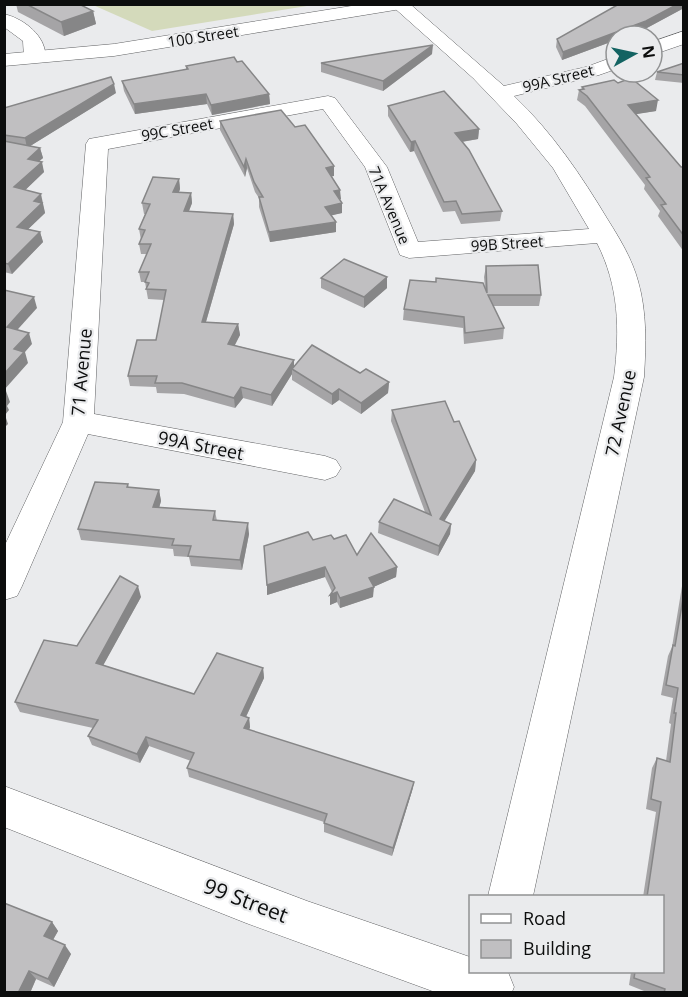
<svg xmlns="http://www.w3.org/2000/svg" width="688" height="997" font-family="'Open Sans',sans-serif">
<rect width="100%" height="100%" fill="#eaebed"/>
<path fill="#d4dabb" d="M93,5H313L152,31Z"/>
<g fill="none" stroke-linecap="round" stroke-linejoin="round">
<defs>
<g id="minor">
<path d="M410,4L504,86L586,67L616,56V69L599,75L514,96C552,132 581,175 608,220C620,239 632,259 638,281C647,312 646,345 644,377L533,896H488L614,377C620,330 619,286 597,243L409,258L400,255L365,167L323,109L108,149L94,414L325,456L336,460L341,468L336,476L325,480L88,434L22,586L17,596L4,600V547L63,422L86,144L89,139L328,96L335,98L387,167L418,242L589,229L553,168L517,124L473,78L391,5Z"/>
<path d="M4,14C22,18 42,33 45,51L41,62H27L24,58L23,41L4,27Z"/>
<path d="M684,31V44L652,55V42Z"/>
<path d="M4,786L307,901L470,957V972H508L514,987L512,992H435L246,923L4,827Z"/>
</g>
<path id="major" d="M364,4H410L401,9L114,56L4,66V54L114,44Z"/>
</defs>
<use href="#minor" stroke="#616264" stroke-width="1"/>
<use href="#major" stroke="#616264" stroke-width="1"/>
<use href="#minor" fill="#fff" fill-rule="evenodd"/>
<use href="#major" fill="#fff" fill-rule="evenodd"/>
</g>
<g fill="#a5a4a6">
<path d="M16,4H79L93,11L96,24L64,36L18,12Z"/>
<path d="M684,4V8L645,29L616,36V40L562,60L556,47L557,39Z"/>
<path d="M432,54L383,91L321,72V63Z"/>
<path d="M237,62L269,94L270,104L212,115L207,104L135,114L124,91L122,81L186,70V66Z"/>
<path d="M684,63V83L655,80L657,72Z"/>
<path d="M582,87L656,111L635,114L681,167H684V252L658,216L660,211L644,189L645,185L585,106L577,100L579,90H581Z"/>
<path d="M116,93L30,146L40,148L43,158L39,161L44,172L25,190L43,204V205L45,213L28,229L40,232L43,242L12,274L4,272V108Z"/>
<path d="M388,106L479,129L478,139L462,142L502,211L500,221L461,224L455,211L443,212L414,151L410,152L388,116Z"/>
<path d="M220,121L334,176H332L341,199L339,200L342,203V213L331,215L336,222V232L270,242L259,207V198L255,192L247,168L245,177L220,130Z"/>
<path d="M179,179L180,189L179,192L191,193L192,203L189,211L233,214L234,224L206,322L238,324L240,335L234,345L294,360V366L360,373L389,382L388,393L361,414L339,400L332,405L292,380V374L272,406L243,398L235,408L184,394L157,393L156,387L130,386L128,376L156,340L164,300L148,299L145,282H141L139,272L147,254H141L139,244L141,240L139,229L145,214H144L142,203Z"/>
<path d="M486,266L541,295L539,306H493L504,328L503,339L464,344L463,328L403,320L404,309L485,288L484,277Z"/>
<path d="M321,278L387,288L364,308L321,288Z"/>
<path d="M392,410L454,422L476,460L475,471L444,521L451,524L450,534L438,556L378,533L379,522L425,512L391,421Z"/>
<path d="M128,484L129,488L159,490L161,501L159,508L215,511L217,521L249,534L242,570L191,566L189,557L174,556L173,549L81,540L78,529Z"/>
<path d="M334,539L357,555L397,567L396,577L373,587V597L340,608L337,602L330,605L332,592L325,577L267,595V585L313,540Z"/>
<path d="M684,574V993H649L629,985L631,972H663V897H643L656,812L646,809L652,768L657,758L666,761L671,724L669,723L673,698L661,695L668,656L672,647Z"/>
<path d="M141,597L103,665L194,694L263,668L264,678L246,717L249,718L250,727L249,730L414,782L412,791L392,856L324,832V822L189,777L187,768L191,761L149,746L140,763L92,745L88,736L93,728L20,712L15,702L77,646Z"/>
<path d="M52,922L58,931L53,940L71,954L54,987L36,979L30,993H4Z"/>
</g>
<g fill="#868687">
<path d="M678,4H684V8L645,29L627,36H616V40L562,60L563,52Z"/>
<path d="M93,11L96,24L64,36L61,22Z"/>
<path d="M433,45L432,54L383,91V81Z"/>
<path d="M114,84L116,93L27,148L25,138Z"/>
<path d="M206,94L207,104L135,114L134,104Z"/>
<path d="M269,94L270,104L212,115L211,105Z"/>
<path d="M658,100L656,111L625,116L628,105Z"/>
<path d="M479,129L478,139L454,143L455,133Z"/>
<path d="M415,141L414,151L410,152L411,142Z"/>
<path d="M40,148L43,158L30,169L28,159Z"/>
<path d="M246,159L247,168L245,177L244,167Z"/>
<path d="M42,162L44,172L17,198L14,187Z"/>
<path d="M334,166V176L326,177V168Z"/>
<path d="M179,179L180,189L175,202L173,192Z"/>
<path d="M340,190L341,199L334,201V191Z"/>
<path d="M191,193L192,203L185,221L184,211Z"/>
<path d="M41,194L45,213L20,237L17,227L34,201Z"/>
<path d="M342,203V213L325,217V207Z"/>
<path d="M233,214L234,224L203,332L202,322Z"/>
<path d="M336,222V232L270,242L269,232Z"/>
<path d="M40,232L43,242L12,274L8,264Z"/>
<path d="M387,277V288L364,308V297Z"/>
<path d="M34,297L37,308L10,338L7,327Z"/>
<path d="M238,324L240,335L230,355L228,344Z"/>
<path d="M29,333L32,344L25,352L28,363L4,390V374L14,349Z"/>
<path d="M294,360V371L292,369V374L272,406L271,395Z"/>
<path d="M389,382L388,393L361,414V403Z"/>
<path d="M241,387L243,398L235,408L234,398Z"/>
<path d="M339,389V400L332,405V394Z"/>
<path d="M6,391L10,402L7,406L9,410L5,415L8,424L4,428V393Z"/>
<path d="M476,460L475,471L439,530L440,519Z"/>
<path d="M159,490L161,501L156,518L153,507Z"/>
<path d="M248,523L249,534L242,570L240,560Z"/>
<path d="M451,524L450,534L438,556L439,546Z"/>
<path d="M325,567V577L267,595V585Z"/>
<path d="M397,567L396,577L369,589V578Z"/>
<path d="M138,586L141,597L99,673L96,663Z"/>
<path d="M374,587L373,597L340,608V598Z"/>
<path d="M337,592V602L330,605V595Z"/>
<path d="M263,668L264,678L242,725L241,715Z"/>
<path d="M249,718L250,727L246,738L244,728Z"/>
<path d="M146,737L149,746L140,763L137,754Z"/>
<path d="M414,782L412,791L392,856L393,848Z"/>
<path d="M52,922L58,931L50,945L44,936Z"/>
<path d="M65,945L71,954L54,987L48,979Z"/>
<path d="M29,971L36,979L30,993H18Z"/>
</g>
<g fill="#c0bfc1" stroke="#868687" stroke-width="1.5">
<path d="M26,4H79L93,11L61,22Z"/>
<path d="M619,4H678L646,21L563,52L557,39Z"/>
<path d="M433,45L383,81L321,63Z"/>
<path d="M234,57L237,62L242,61L269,94L211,105L206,94L134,104L122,81L188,69L186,66Z"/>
<path d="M684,63V75L657,72Z"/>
<path d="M111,77L114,84L25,138L4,135V108Z"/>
<path d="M631,78L658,100L628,105L681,167H684V236L661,205L666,204L646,178L650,177L587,96L579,90L584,89L582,87L614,80L618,83Z"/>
<path d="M444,91L479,129L455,133L469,150L502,211L462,214L456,201L444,202L415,141L411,142L388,106Z"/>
<path d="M281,110L295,127L305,125L334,166L326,168L340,190L334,191L342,203L325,207L336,222L269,232L259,197H263L254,182L246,159L244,167L220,121Z"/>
<path d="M4,141L40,148L28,159L42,162L14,187L41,194L34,201L42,203L17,227L40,232L8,264L4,263Z"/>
<path d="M153,177L179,179L173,192L191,193L184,211L233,214L202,322L238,324L228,344L294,360L271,395L241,387L234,398L182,383H155L157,376H128L137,340H156L166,290L146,289L149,283L145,282L149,272H139L151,244H139L145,230L139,229L150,204L142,203Z"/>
<path d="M344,259L387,277L364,297L321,278Z"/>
<path d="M538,265L541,295H488L504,328L465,333L464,317L404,309L410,280L436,282V278L483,283L487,293L486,266Z"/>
<path d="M4,290L34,297L7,327L29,333L14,349L24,352L4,374Z"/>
<path d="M312,345L360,373L366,369L389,382L361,403L339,389L332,394L292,369Z"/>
<path d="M445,401L454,422L459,421L476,460L440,519L451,524L439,546L379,522L394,499L431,515L392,410Z"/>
<path d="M95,482L128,484L127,487L159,490L153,507L215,511L213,520L248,523L240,560L188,556L191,546L172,545L174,539L78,529Z"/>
<path d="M308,532L313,540L331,535L334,539L346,535L357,555L371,533L397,567L369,578L374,587L340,598L337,592L330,595L335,588L325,567L267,585L264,546Z"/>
<path d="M120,576L138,586L96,663L194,694L217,653L263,668L241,715L249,718L244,728L414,782L393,848L324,823L327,814L187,768L194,753L146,737L137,754L88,736L98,720L15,702L44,640L77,646Z"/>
<path d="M684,593V993H664L665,989L634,978L635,972H663V897H647L661,802L651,799L657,758L670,762L676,713H674L678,688L666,685L673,645L675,646Z"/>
<path d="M4,903L52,922L44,936L65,945L48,979L29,971L18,993H4Z"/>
</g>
<g text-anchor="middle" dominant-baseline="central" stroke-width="4.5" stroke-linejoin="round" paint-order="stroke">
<g font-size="15" fill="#0c0d0d" stroke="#eaebed">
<text transform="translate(203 36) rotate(-9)">100 Street</text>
<text transform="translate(558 78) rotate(-14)">99A Street</text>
<text transform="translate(177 129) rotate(-10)">99C Street</text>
<text transform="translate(390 205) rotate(67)">71A Avenue</text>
<text transform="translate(507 243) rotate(-4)">99B Street</text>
</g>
<g font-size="18" fill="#0c0d0d" stroke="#eaebed">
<text transform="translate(81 372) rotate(-85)">71 Avenue</text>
<text transform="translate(620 413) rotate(-78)">72 Avenue</text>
<text transform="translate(201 445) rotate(11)">99A Street</text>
</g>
<g font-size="21" fill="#0c0d0d" stroke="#eaebed">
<text transform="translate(246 900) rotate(21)">99 Street</text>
</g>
</g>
<rect width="688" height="997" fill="none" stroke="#0c0d0d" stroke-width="12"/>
<rect x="469" y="895" width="195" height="78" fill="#eaebed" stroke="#919293" stroke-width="1.5"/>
<rect x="481" y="914" width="30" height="9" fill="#ffffff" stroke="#919293" stroke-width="1.5"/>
<text x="523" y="925" font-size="18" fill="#0c0d0d">Road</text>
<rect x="481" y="940" width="30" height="18" fill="#c0bfc1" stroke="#919293" stroke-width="1.5"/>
<text x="523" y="955" font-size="18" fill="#0c0d0d">Building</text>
<g transform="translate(634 54) rotate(82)"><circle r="28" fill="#eaebed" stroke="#919293" stroke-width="1.5"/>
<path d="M0-4.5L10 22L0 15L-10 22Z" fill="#136362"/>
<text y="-9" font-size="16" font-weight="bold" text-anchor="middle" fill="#0c0d0d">N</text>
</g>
</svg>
